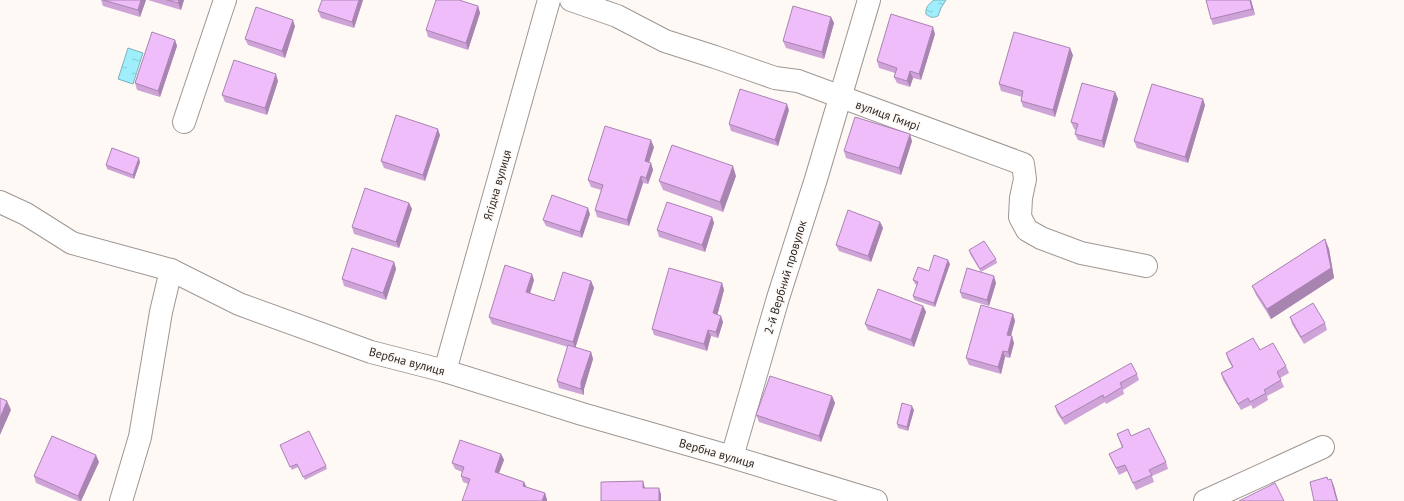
<svg xmlns="http://www.w3.org/2000/svg" width="1404" height="501" font-family="'PT Sans',sans-serif">
<defs>
<pattern id="water-ripples" width="26" height="14" patternUnits="userSpaceOnUse"><rect width="26" height="14" fill="#9eeefb"/><path d="M2 4q2-2 4 0t4 0M15 11q2-2 4 0t4 0" fill="none" stroke="#88ccd7"/></pattern>
</defs>
<rect width="100%" height="100%" fill="#fff9f5"/>
<g fill="url(#water-ripples)" stroke="#7cb3bb">
<path d="M934,0H946L941,8L938,16C933,18 931,18 926,14C925,7 929,4 934,0Z"/>
<path d="M128,48L143,53L133,84L118,79Z"/>
</g>
<g fill="none" stroke-linecap="round" stroke-linejoin="round">
<defs>
<g id="minor">
<path d="M571,0L617,16L665,41L715,57L775,78L798,81L1023,164L1025,179L1021,198L1020,217L1027,230L1041,238L1081,253L1146,266"/>
<path d="M184,122L225,0"/>
<path d="M0,202L26,214L72,243L171,270L239,304L371,352L445,371L582,414L732,457L876,501"/>
<path d="M445,371L549,0"/>
<path d="M732,457L778,298L816,179L869,0"/>
<path d="M121,501L140,437L161,312L171,270"/>
<path d="M1205,501L1323,447"/>
</g>
</defs>
<use href="#minor" stroke="#9e9793" stroke-width="24"/>
<use href="#minor" stroke="#fff" stroke-width="22"/>
</g>
<g fill="#cea3d8">
<path d="M101,0H146L140,17L103,6Z"/>
<path d="M148,0H184L181,10Z"/>
<path d="M363,0L354,28L321,18L318,11Z"/>
<path d="M1251,0L1255,15L1213,25L1211,19Z"/>
<path d="M478,6L480,13L468,50L428,37L426,30Z"/>
<path d="M831,17L834,23L824,59L786,48L783,41Z"/>
<path d="M295,26L285,58L248,45L245,39Z"/>
<path d="M935,34L921,80L913,78L910,87L897,83L894,77L895,73L879,68L877,61Z"/>
<path d="M175,40L177,46L160,97L137,90L135,83Z"/>
<path d="M1073,55L1055,117L1023,107L1021,101L1022,97L1001,91L999,84Z"/>
<path d="M278,81L267,115L225,102L222,95Z"/>
<path d="M1115,92L1118,99L1104,148L1078,140L1075,134L1076,130L1074,129L1071,122Z"/>
<path d="M1205,105L1188,163L1137,148L1134,141Z"/>
<path d="M789,110L778,146L731,131L729,124Z"/>
<path d="M440,135L425,181L384,168L381,161Z"/>
<path d="M912,141L901,175L846,158L844,151Z"/>
<path d="M654,147L649,163H651L653,170L648,184L643,183L629,226L597,217L595,210L601,190L591,187L588,180Z"/>
<path d="M140,162L134,179L107,169L106,165Z"/>
<path d="M736,176L723,212L663,190L659,181Z"/>
<path d="M409,203L412,209L399,248L354,234L352,227Z"/>
<path d="M590,214L582,238L546,226L543,220Z"/>
<path d="M712,217L714,223L705,252L659,237L657,230Z"/>
<path d="M880,222L883,228L871,262L839,251L836,245Z"/>
<path d="M1325,239L1329,249L1334,278L1271,319L1256,295L1252,286Z"/>
<path d="M969,250L996,259L997,263L981,272L970,254Z"/>
<path d="M394,262L396,269L386,300L344,286L342,279Z"/>
<path d="M950,264L935,307L914,300L913,296L917,285L915,284L913,280L929,271Z"/>
<path d="M534,280L530,294L554,301L591,281L594,288L575,348L591,352L593,359L584,389V395L559,388L557,381L568,347L492,324L489,317Z"/>
<path d="M722,283L724,290L717,315L723,322L718,338L711,336L707,351L654,335L652,329Z"/>
<path d="M996,283L989,306L962,298L960,292Z"/>
<path d="M923,306L926,312L914,347L868,330L865,324Z"/>
<path d="M1013,314L1015,321L1011,336L1014,343L1010,358L1005,357L1001,374L969,365L966,358Z"/>
<path d="M1290,317L1325,323L1327,330L1304,344L1292,324Z"/>
<path d="M1260,350L1286,366L1289,373L1280,378L1284,387L1267,396L1268,400L1253,409L1251,405L1241,410L1223,380L1221,373L1232,367L1228,360L1226,353Z"/>
<path d="M1137,374L1139,380L1123,390L1124,394L1106,404L1105,402L1065,425L1057,413L1055,406Z"/>
<path d="M832,396L835,403L821,442L759,422L756,415Z"/>
<path d="M914,410L908,431L898,428L897,424Z"/>
<path d="M1117,434L1131,436L1166,462L1168,469L1152,476L1154,482L1136,490L1127,471L1119,475L1109,454L1122,448Z"/>
<path d="M280,445L326,466L327,469L305,480L298,467L292,470Z"/>
<path d="M501,454L504,460L499,473L524,482L526,487L545,493L547,500L468,484L463,482L461,476L462,472L455,469L452,463Z"/>
<path d="M99,462L81,501H78L36,483L34,476Z"/>
</g>
<g fill="#a884b0">
<path d="M141,0H146L140,17L138,10Z"/>
<path d="M179,0H184L181,10L178,3Z"/>
<path d="M359,0H363L354,28L352,22Z"/>
<path d="M1250,0H1251L1255,15L1252,9Z"/>
<path d="M478,6L480,13L468,50L466,43Z"/>
<path d="M831,17L834,23L824,59L822,52Z"/>
<path d="M293,20L295,26L285,58L282,51Z"/>
<path d="M933,27L935,34L921,80L919,74Z"/>
<path d="M175,40L177,46L160,97L158,91Z"/>
<path d="M1070,48L1073,55L1055,117L1053,110Z"/>
<path d="M910,71L913,78L910,87L907,81Z"/>
<path d="M276,74L278,81L267,115L265,108Z"/>
<path d="M1115,92L1118,99L1104,148L1102,141Z"/>
<path d="M1203,99L1205,105L1188,163L1185,157Z"/>
<path d="M787,104L789,110L778,146L775,140Z"/>
<path d="M438,129L440,135L425,181L423,175Z"/>
<path d="M910,134L912,141L901,175L899,168Z"/>
<path d="M651,140L654,147L647,168L645,161Z"/>
<path d="M139,158L140,162L134,179L133,175Z"/>
<path d="M651,163L653,170L648,184L646,178Z"/>
<path d="M733,166L736,176L723,212L720,202Z"/>
<path d="M641,176L643,183L629,226L627,220Z"/>
<path d="M409,203L412,209L399,248L396,242Z"/>
<path d="M588,208L590,214L582,238L580,232Z"/>
<path d="M712,217L714,223L705,252L702,245Z"/>
<path d="M880,222L883,228L871,262L868,256Z"/>
<path d="M1325,239L1329,249L1334,278L1271,319L1267,309Z"/>
<path d="M948,260L950,264L935,307L934,303Z"/>
<path d="M394,262L396,269L386,300L383,293Z"/>
<path d="M532,274L534,280L528,299L526,292Z"/>
<path d="M994,276L996,283L989,306L987,300Z"/>
<path d="M591,281L594,288L575,349L573,342Z"/>
<path d="M722,283L724,290L716,320L713,313Z"/>
<path d="M923,306L926,312L914,347L911,340Z"/>
<path d="M1013,314L1015,321L1009,342L1007,335Z"/>
<path d="M721,316L723,322L718,338L716,332Z"/>
<path d="M708,330L711,336L707,351L704,344Z"/>
<path d="M1012,336L1014,343L1010,358L1008,352Z"/>
<path d="M1003,351L1005,357L1001,374L998,367Z"/>
<path d="M591,352L593,359L584,389V395L581,389V382Z"/>
<path d="M832,396L835,403L821,442L819,436Z"/>
<path d="M7,401L11,410L0,435V418Z"/>
<path d="M912,406L914,410L908,431L907,427Z"/>
<path d="M501,454L504,460L497,478L495,472Z"/>
<path d="M96,455L99,462L81,501H80L78,496Z"/>
<path d="M1331,479L1334,486L1338,501H1337Z"/>
<path d="M643,481L645,488V495L643,488Z"/>
<path d="M524,482L527,488L523,486Z"/>
<path d="M659,488L661,494V501H659Z"/>
<path d="M545,493L547,500V501H542Z"/>
</g>
<g fill="#f0bdfb" stroke="#a884b0">
<path d="M103,0H141L138,10Z"/>
<path d="M167,0H179L178,3Z"/>
<path d="M322,0H359L352,22L318,11Z"/>
<path d="M436,0H459L478,6L466,43L426,30Z"/>
<path d="M1206,0H1250L1252,9L1211,19Z"/>
<path d="M793,6L831,17L822,52L783,41Z"/>
<path d="M256,7L293,20L282,51L245,39Z"/>
<path d="M891,14L933,27L919,74L910,71L907,81L894,77L897,68L877,61Z"/>
<path d="M152,32L175,40L158,91L135,83Z"/>
<path d="M1014,32L1070,48L1053,110L1021,101L1023,91L999,84Z"/>
<path d="M234,60L276,74L265,108L222,95Z"/>
<path d="M1082,83L1115,92L1102,141L1075,134L1078,124L1071,122Z"/>
<path d="M1152,84L1203,99L1185,157L1134,141Z"/>
<path d="M740,89L787,104L775,140L729,124Z"/>
<path d="M396,115L438,129L423,175L381,161Z"/>
<path d="M855,117L910,134L899,168L844,151Z"/>
<path d="M605,126L651,140L645,161L651,163L646,178L641,176L627,220L595,210L603,185L588,180Z"/>
<path d="M672,145L733,166L720,202L659,181Z"/>
<path d="M112,148L139,158L133,175L106,165Z"/>
<path d="M365,188L409,203L396,242L352,227Z"/>
<path d="M552,195L588,208L580,232L543,220Z"/>
<path d="M667,202L712,217L702,245L657,230Z"/>
<path d="M848,210L880,222L868,256L836,245Z"/>
<path d="M1325,239L1331,268L1267,309L1252,286Z"/>
<path d="M984,241L996,259L980,269L969,250Z"/>
<path d="M352,248L394,262L383,293L342,279Z"/>
<path d="M934,255L948,260L934,303L913,296L918,282L913,280L918,267L929,271Z"/>
<path d="M505,265L532,274L526,292L554,301L563,272L591,281L573,342L489,317Z"/>
<path d="M669,268L722,283L713,313L721,316L716,332L708,330L704,344L652,329Z"/>
<path d="M967,268L994,276L987,300L960,292Z"/>
<path d="M878,289L923,306L911,340L865,324Z"/>
<path d="M1313,303L1325,323L1301,337L1290,317Z"/>
<path d="M981,305L1013,314L1007,335L1012,336L1008,352L1003,351L998,367L966,358Z"/>
<path d="M1253,338L1260,350L1273,343L1286,366L1277,372L1281,380L1264,390L1266,393L1250,402L1248,398L1238,404L1221,373L1233,367L1226,353Z"/>
<path d="M568,345L591,352L581,382V389L557,381Z"/>
<path d="M1131,363L1137,374L1120,383L1122,387L1104,398L1103,395L1062,418L1055,406Z"/>
<path d="M770,376L832,396L819,436L756,415Z"/>
<path d="M0,398L7,401L0,418Z"/>
<path d="M902,403L912,406L907,427L897,424Z"/>
<path d="M1149,428L1166,462L1149,470L1152,475L1133,483L1125,465L1116,468L1109,454L1123,447L1117,434L1128,429L1131,436Z"/>
<path d="M309,431L326,466L303,477L297,464L290,467L280,445Z"/>
<path d="M52,436L96,455L78,496L34,476Z"/>
<path d="M460,440L501,454L495,472L524,482L523,486L545,493L542,501H462L470,479L461,476L464,467L452,463Z"/>
<path d="M1327,477L1328,480L1331,479L1337,501H1314L1310,482Z"/>
<path d="M643,481V488H659V501H601V482Z"/>
<path d="M1275,483L1284,501H1239Z"/>
</g>
<g text-anchor="middle" dominant-baseline="central" stroke-width="3" stroke-linejoin="round" paint-order="stroke">
<g font-size="12" fill="#2b2927" stroke="#fff9f5">
<text transform="translate(888 115) rotate(20)">вулиця Гмирі</text>
<text transform="translate(497 185) rotate(-74)">Ягідна вулиця</text>
<text transform="translate(785 277) rotate(-73)">2-й Вербний провулок</text>
<text transform="translate(407 361) rotate(15)">Вербна вулиця</text>
<text transform="translate(717 453) rotate(16)">Вербна вулиця</text>
</g>
</g>
</svg>
